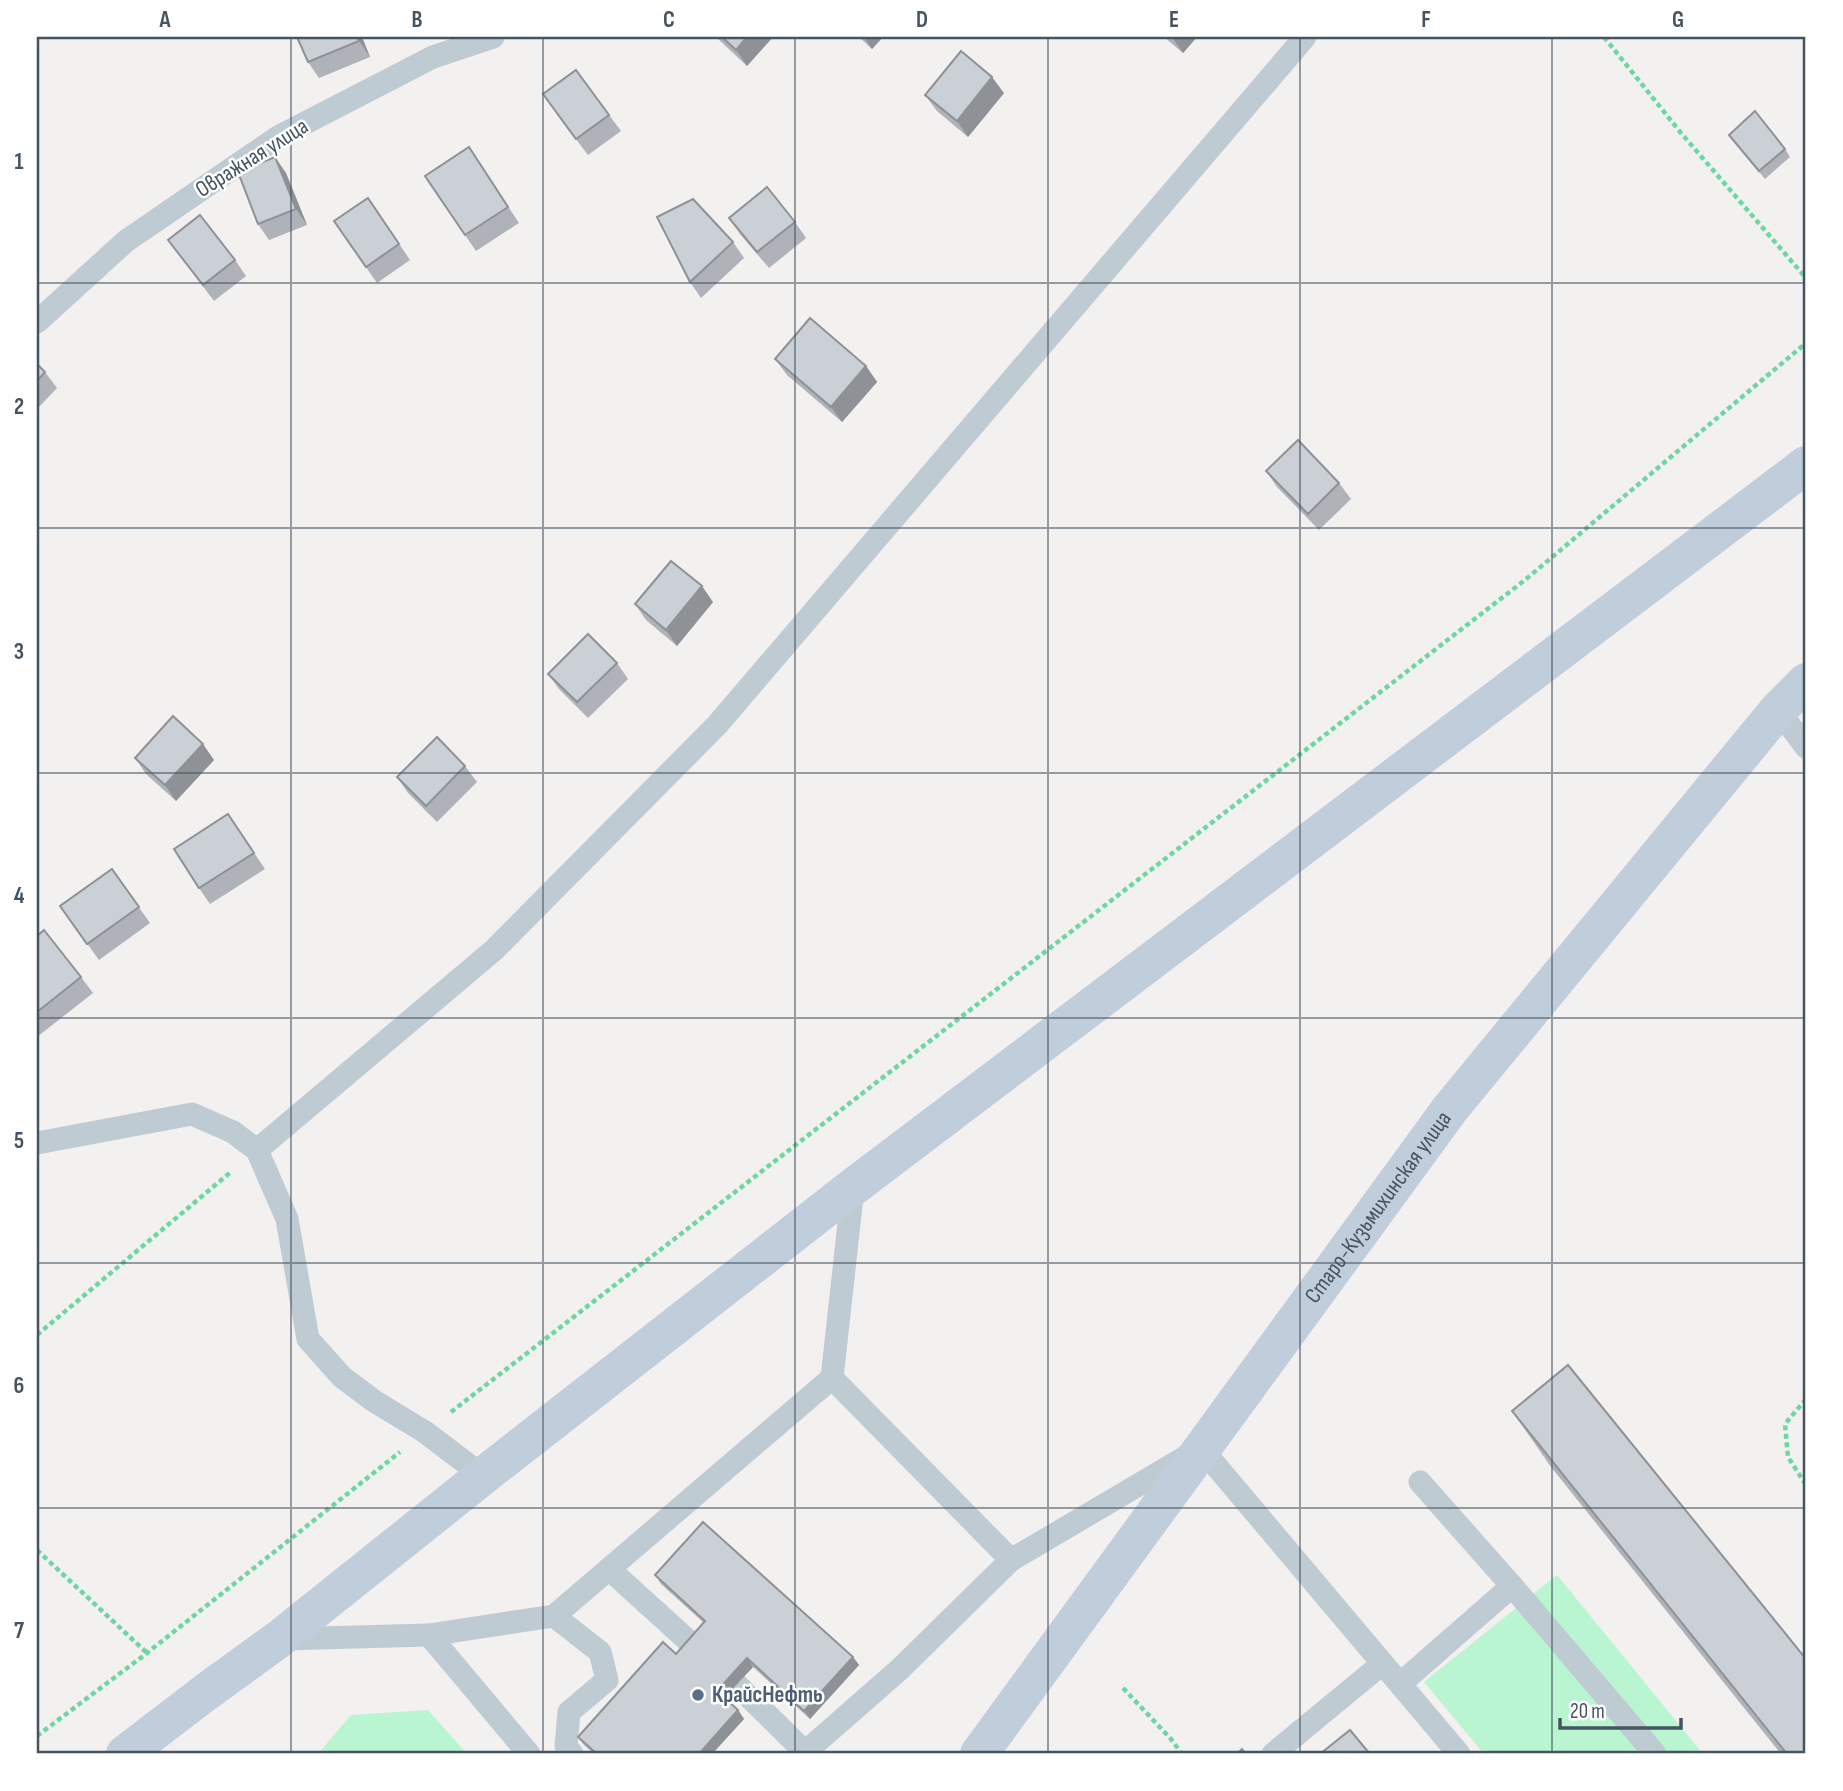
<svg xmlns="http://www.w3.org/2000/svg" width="1843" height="1791" font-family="'Sofia Sans Condensed',sans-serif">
<rect width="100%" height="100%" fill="#f3f0f0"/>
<g fill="#b9f5d0">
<path d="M1557,1575L1703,1754H1484L1424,1682Z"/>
<path d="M428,1710L467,1754H318L351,1715Z"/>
</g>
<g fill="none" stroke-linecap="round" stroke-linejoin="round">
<g stroke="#6dd7a2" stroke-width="4.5" stroke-dasharray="5 3.5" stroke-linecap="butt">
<path d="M1604,37L1681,133L1806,278"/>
<path d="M37,1335L232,1171"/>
<path d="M1806,1399L1785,1424L1788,1457L1806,1485"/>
<path d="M451,1412L1525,580L1806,343"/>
<path d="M37,1550L147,1653"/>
<path d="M1123,1688L1171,1739L1182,1754"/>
<path d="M37,1736L147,1653L400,1452"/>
</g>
<g stroke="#bfcbd3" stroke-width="23">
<path d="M37,322L126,241L278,137L433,57L493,37"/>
<path d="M1778,710L1806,747"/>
<path d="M37,1143L192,1114L233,1132L257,1150L287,1219L308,1339L342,1377L374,1401L425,1432L483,1476"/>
<path d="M257,1150L494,950L717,725L1305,37"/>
<path d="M1011,1560L1201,1448L1459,1754"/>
<path d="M609,1569L695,1647"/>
<path d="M1512,1586L1655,1754"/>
<path d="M554,1616L600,1652L607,1680L569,1712L566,1746L572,1754"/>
<path d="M429,1635L529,1754"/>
<path d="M282,1639L429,1635L554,1616L832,1378L853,1187"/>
<path d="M736,1684L806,1753"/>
<path d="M1400,1684L1512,1586L1420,1482"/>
<path d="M803,1754L900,1669L1011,1560L832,1378"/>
<path d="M1273,1754L1382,1664"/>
</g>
<g stroke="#c0cddb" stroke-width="38">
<path d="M125,1754L206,1692L279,1639L483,1476L853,1187L1806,465"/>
<path id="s1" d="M979,1754L1450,1109L1778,710L1806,682"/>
</g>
</g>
<g fill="#afb2b8">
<path d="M297,37H362L370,57L319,78L308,62Z"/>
<path d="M716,37H773L747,66Z"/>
<path d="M859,37H883L872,49Z"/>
<path d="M1164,37H1197L1183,53Z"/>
<path d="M1004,93L968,137L937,111L925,95Z"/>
<path d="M554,110L609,115L621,131L588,155Z"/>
<path d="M1729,135L1785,149L1790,157L1765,179Z"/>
<path d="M469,147L519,223L476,251L465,235Z"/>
<path d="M286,173L307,225L269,240L258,224Z"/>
<path d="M368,198L410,260L377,283L334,221Z"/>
<path d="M729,218L795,222L806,238L769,268L740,234Z"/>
<path d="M168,240L235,260L246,276L214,301Z"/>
<path d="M733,242L744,258L701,298L690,282Z"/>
<path d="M775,359L866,366L877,382L842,422L787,375Z"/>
<path d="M37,364L45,372L57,388L37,409Z"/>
<path d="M1266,471L1339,483L1351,499L1319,530L1277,487Z"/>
<path d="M713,602L677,646L646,620L635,604Z"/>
<path d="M617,663L628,679L588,718L559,689L548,674Z"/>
<path d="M135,758L214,760L176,801L146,774Z"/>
<path d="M465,766L477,782L437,822L408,793L397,777Z"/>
<path d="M228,814L265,869L210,904L199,888Z"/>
<path d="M112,869L150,923L99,960L60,906Z"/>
<path d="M37,936L81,977L93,993L37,1037Z"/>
<path d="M1512,1411L1806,1754H1781L1551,1467Z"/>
<path d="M655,1575L853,1657L859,1665L810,1719L753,1667L724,1698L738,1710L744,1719L712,1754H594L584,1745L578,1737L676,1654L704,1623L661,1584Z"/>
</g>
<g fill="#8e9196">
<path d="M357,37H362L370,57L359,41Z"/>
<path d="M747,37H773L747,66L736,50Z"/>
<path d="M864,37H883L872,49Z"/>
<path d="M1172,37H1197L1183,53Z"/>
<path d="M992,77L1004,93L968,137L957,121Z"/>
<path d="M275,157L286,173L307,225L296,209Z"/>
<path d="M866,366L877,382L842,422L831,407Z"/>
<path d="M702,586L713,602L677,646L666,630Z"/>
<path d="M203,744L214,760L176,801L165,785Z"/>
<path d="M853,1657L859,1665L810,1719L804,1711Z"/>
<path d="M747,1658L753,1667L723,1699L717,1691Z"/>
<path d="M738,1710L744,1719L712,1754H699Z"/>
</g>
<g fill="#cbcfd6" stroke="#8e9196" stroke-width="2">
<path d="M297,37H357L359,41L308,62Z"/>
<path d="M722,37H747L736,50Z"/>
<path d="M961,51L992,77L957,121L925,95Z"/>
<path d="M576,70L609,115L576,139L543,94Z"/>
<path d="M1755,111L1785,149L1759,171L1729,135Z"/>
<path d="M469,147L508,207L465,235L425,176Z"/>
<path d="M275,157L296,209L258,224L238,172Z"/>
<path d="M767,187L795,222L757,252L729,218Z"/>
<path d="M368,198L399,244L366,267L334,221Z"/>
<path d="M693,199L733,242L690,282L657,217Z"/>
<path d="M200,215L235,260L203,285L168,240Z"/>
<path d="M810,318L866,366L831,407L775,359Z"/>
<path d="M37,364L45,372L37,381Z"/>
<path d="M1298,440L1339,483L1308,514L1266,471Z"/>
<path d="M671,561L702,586L666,630L635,604Z"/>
<path d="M588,634L617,663L577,702L548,674Z"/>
<path d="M173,716L203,744L165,785L135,758Z"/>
<path d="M437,737L465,766L426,806L397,777Z"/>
<path d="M228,814L254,853L199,888L174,849Z"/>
<path d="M112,869L139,907L87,944L60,906Z"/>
<path d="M44,930L81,977L37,1012V936Z"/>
<path d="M1568,1365L1806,1659V1754H1787L1512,1411Z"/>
<path d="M703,1522L853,1657L804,1711L747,1658L717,1691L738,1710L699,1754H597L578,1737L663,1642L676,1654L705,1621L655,1575Z"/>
<path d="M1350,1730L1370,1754H1320Z"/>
<path d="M1242,1749L1246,1754H1237Z"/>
</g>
<path fill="none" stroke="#455460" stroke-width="2" stroke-opacity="0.55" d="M291,37V1754M543,37V1754M795,37V1754M1048,37V1754M1300,37V1754M1552,37V1754M37,283H1806M37,528H1806M37,773H1806M37,1018H1806M37,1263H1806M37,1508H1806"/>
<circle fill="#5c6f8a" stroke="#fff" stroke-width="2.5" cx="698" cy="1695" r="7"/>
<g text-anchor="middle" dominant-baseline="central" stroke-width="5" stroke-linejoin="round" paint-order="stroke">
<g font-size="23" fill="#455460" stroke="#fff">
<text transform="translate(252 158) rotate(-32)">Овражная улица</text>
<text stroke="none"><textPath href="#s1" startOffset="677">Старо-Кузьмихинская улица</textPath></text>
</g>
<g font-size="23" font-weight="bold" fill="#4e5e75" stroke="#fff" text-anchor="start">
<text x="712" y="1695">КрайсНефть</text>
</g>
</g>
<rect width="1843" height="1791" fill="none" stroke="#ffffff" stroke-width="77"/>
<path d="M1560 1718v10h121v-10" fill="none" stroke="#455460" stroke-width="3.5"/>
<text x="1570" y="1718" font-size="21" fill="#455460" stroke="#ffffff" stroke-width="5" paint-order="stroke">20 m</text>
<rect x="38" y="38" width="1766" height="1714" fill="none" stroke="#455460" stroke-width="2.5"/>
<g font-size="23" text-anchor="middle" font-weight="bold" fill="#455460">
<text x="165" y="27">A</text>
<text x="417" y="27">B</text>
<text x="669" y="27">C</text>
<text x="922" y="27">D</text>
<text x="1174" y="27">E</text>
<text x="1426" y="27">F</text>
<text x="1678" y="27">G</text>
<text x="19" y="169">1</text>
<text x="19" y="414">2</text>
<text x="19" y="659">3</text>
<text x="19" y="903">4</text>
<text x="19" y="1148">5</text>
<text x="19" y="1393">6</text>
<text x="19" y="1638">7</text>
</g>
</svg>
